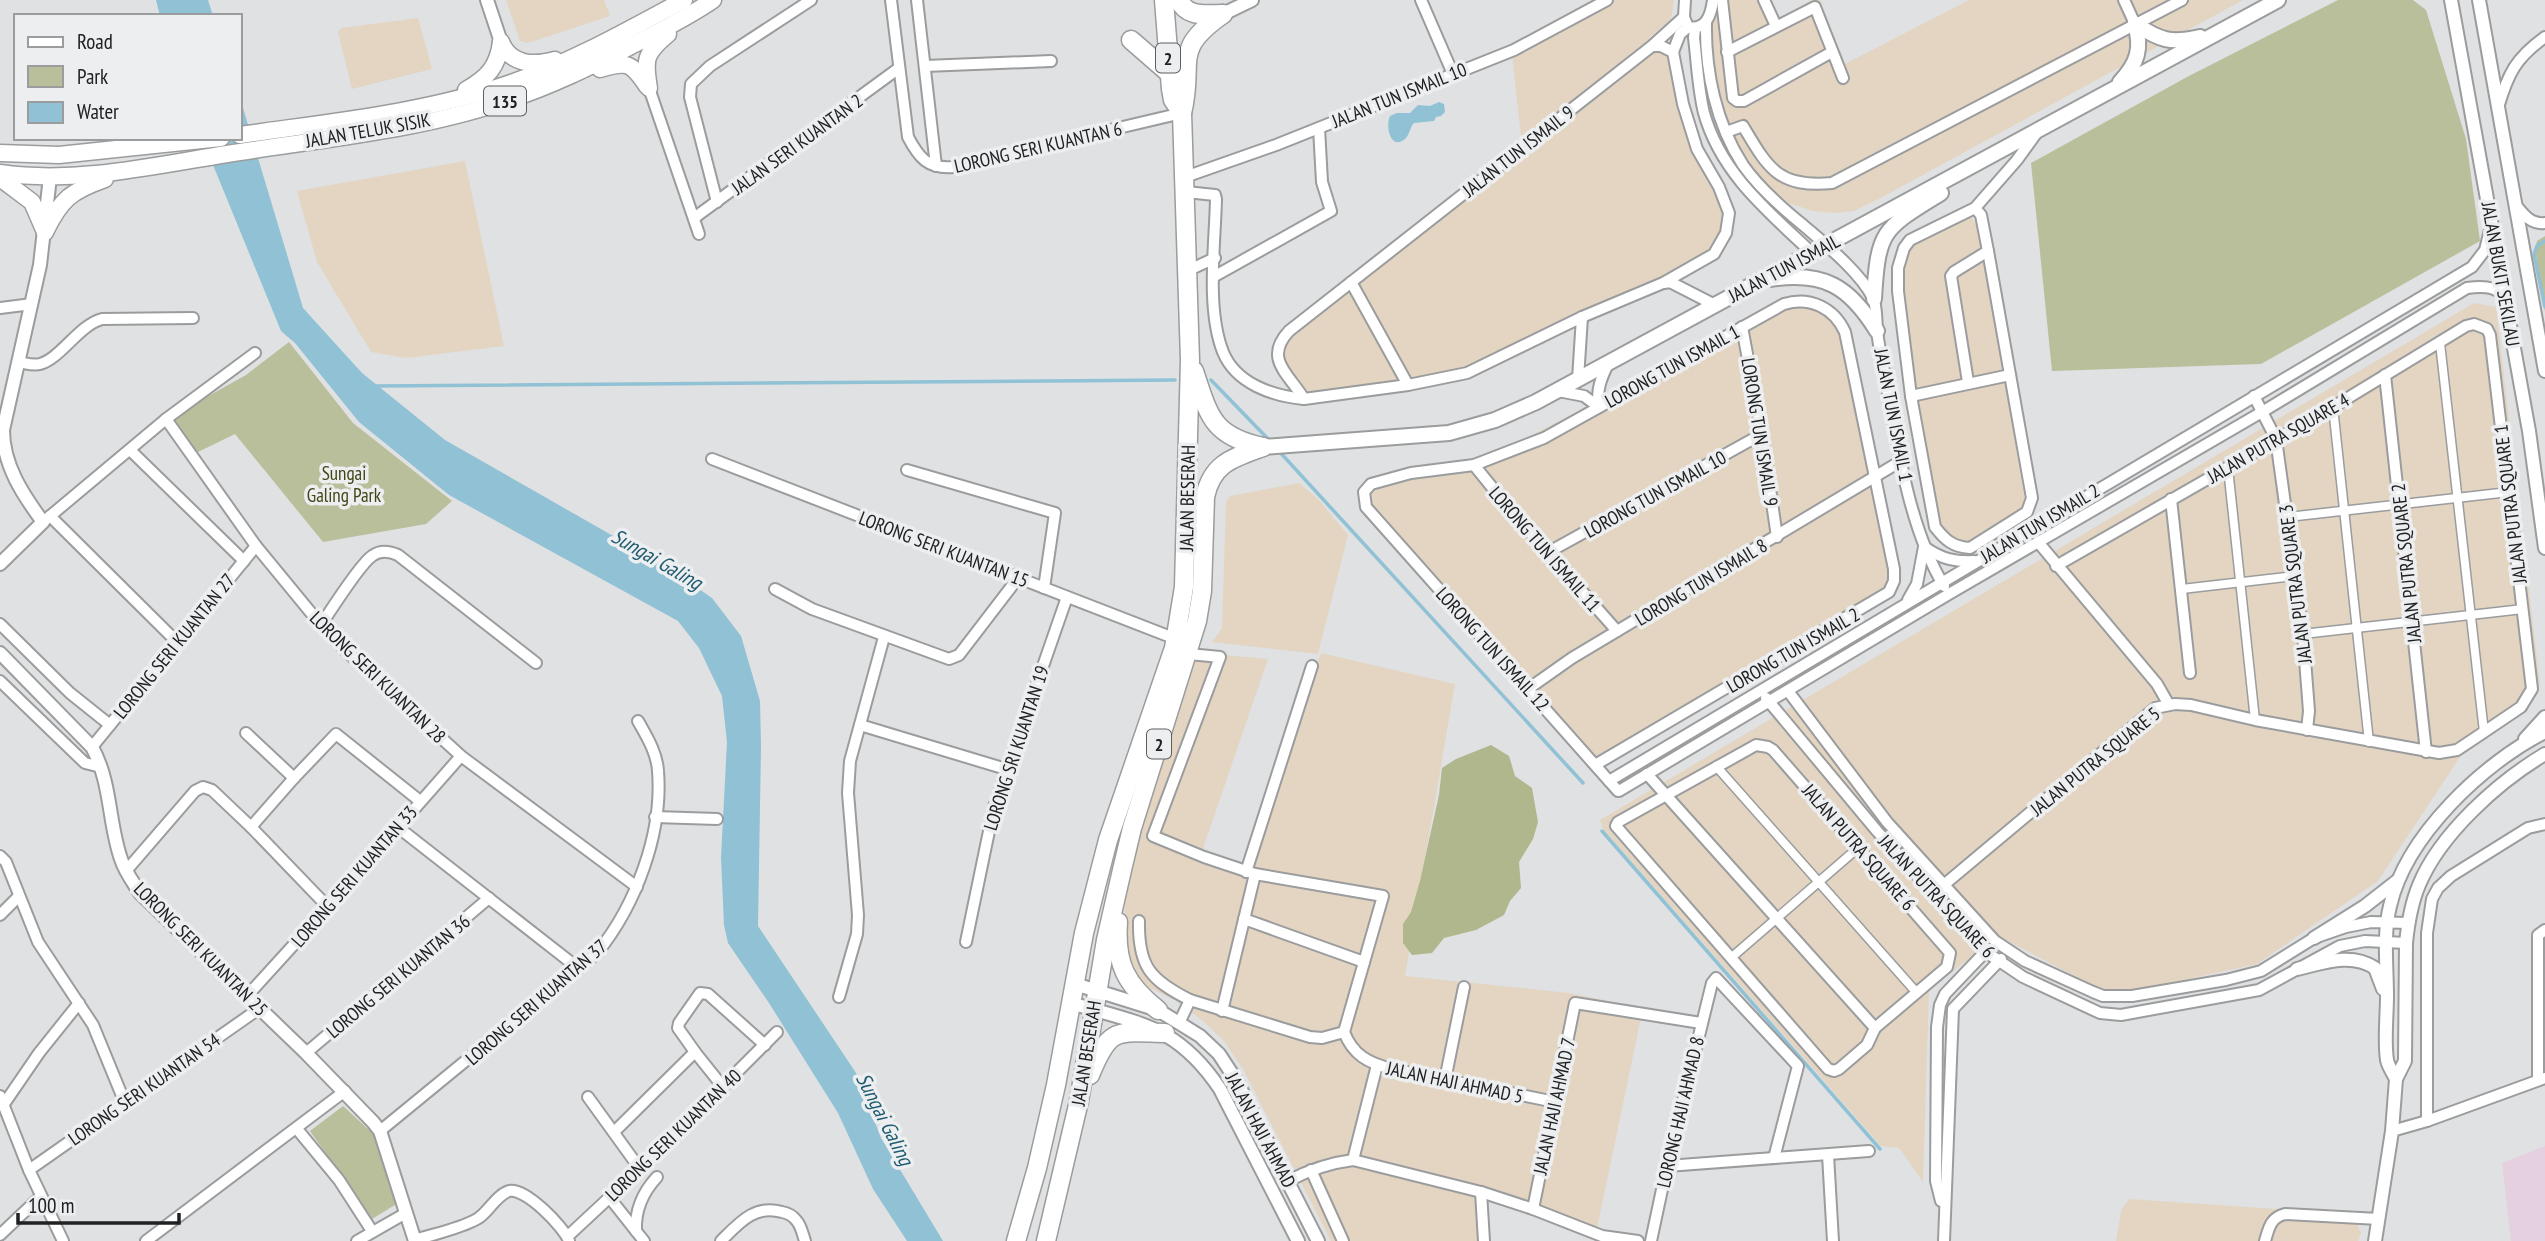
<svg xmlns="http://www.w3.org/2000/svg" width="2545" height="1241" font-family="'PT Sans Narrow',sans-serif">
<rect width="100%" height="100%" fill="#dfe1e3"/>
<g fill="#e3d5c2">
<path d="M506,0H604L610,16L528,43L520,41Z"/>
<path d="M1616,0H1674L1671,19L1649,38L1656,51L1669,58L1678,105L1695,148L1718,186L1726,226L1705,259L1465,373L1316,394L1303,392L1277,365L1287,330L1522,145L1512,55Z"/>
<path d="M1715,0H1770L1779,19L1811,0H1820L1845,64L1969,0H2243L1877,200L1854,211L1835,213L1813,211L1788,203L1770,190L1753,173L1739,149L1726,118L1710,46Z"/>
<path d="M418,18L432,69L352,89L338,32L341,28Z"/>
<path d="M465,161L504,346L406,358L371,352L317,262L297,191Z"/>
<path d="M1965,216L1972,218L1979,229L2026,507L1969,544L1962,545L1950,538L1937,523L1899,289L1901,271L1907,253L1915,244L1957,218Z"/>
<path d="M1792,299L1840,317L1894,567L1889,590L1594,762L1365,505V485L1473,466Z"/>
<path d="M2474,303L2496,307L2540,684L2527,711L2460,757L2378,881L2257,964L2128,992L2100,989L1998,936L1929,990L1923,1182L1899,1148L1881,1146L1603,829L1600,820Z"/>
<path d="M1299,483L1318,499L1348,535L1318,654L1212,642L1222,628L1226,502L1230,496Z"/>
<path d="M1191,652L1268,659L1199,860L1247,874L1292,732L1321,653L1455,684L1405,976L1569,993L1643,1008L1596,1233L1477,1188L1479,1241H1331L1243,1069L1224,1041L1203,1021L1176,1001L1140,983L1131,967L1122,936L1132,828Z"/>
<path d="M2129,1199L2293,1210L2352,1211L2361,1233L2358,1241H2116L2121,1211Z"/>
</g>
<path fill="#e4d0df" d="M2545,1146V1241H2511L2502,1163Z"/>
<g fill="#b9bf9b">
<path d="M2338,0H2413L2426,10L2466,139L2480,241L2261,364L2052,371L2031,163L2187,77Z"/>
<path d="M2545,236V312L2535,249L2537,241Z"/>
<path d="M289,342L353,423L452,501L426,524L323,542L235,434L196,453L169,418L246,375Z"/>
<path d="M343,1106L379,1139L398,1203L372,1219L310,1131Z"/>
</g>
<path fill="#b0b78d" d="M1491,745L1509,756L1515,776L1532,788L1538,822L1533,839L1519,862L1521,888L1510,901L1504,915L1476,930L1444,938L1432,953L1412,955L1403,943V924L1411,912L1420,881L1439,795L1442,768L1456,759Z"/>
<g fill="#90c1d4">
<path d="M156,0H208L213,16H160Z"/>
<path d="M240,98L303,308L362,373L445,440L664,565L712,598L741,636L760,701L761,746L758,926L856,1073L881,1138L943,1241H907L873,1189L838,1113L769,1003L728,943L724,925L721,858L727,742L722,696L699,648L678,621L449,495L359,422L295,343L281,331L202,138H240Z"/>
<path d="M1439,102L1444,104L1445,112L1441,116L1436,117L1434,121L1414,123C1410,127 1410,133 1406,138C1391,152 1385,127 1390,116L1397,113H1410L1418,105L1430,106Z"/>
</g>
<g fill="none" stroke-linecap="round" stroke-linejoin="round">
<g stroke="#90c1d4" stroke-width="3.5">
<path d="M2545,241L2537,246L2534,254L2545,307"/>
<path d="M1211,380L1270,441"/>
<path d="M376,386L1175,380"/>
<path d="M1277,449L1583,783"/>
<path d="M1602,831L1880,1149"/>
</g>
<defs>
<g id="pedestrian">
<path d="M2440,343L2484,732"/>
<path d="M2333,407L2369,742"/>
<path d="M2228,468L2255,720"/>
<path d="M2288,517L2509,492"/>
<path d="M2182,589L2295,576"/>
<path d="M2303,634L2523,609"/>
<path d="M1716,766L1917,993"/>
<path d="M1732,957L1859,847"/>
</g>
<g id="minor">
<path d="M891,0L908,137C919,158 928,169 953,167L1182,113"/>
<path d="M917,0L936,166"/>
<path d="M1421,0L1453,74"/>
<path d="M1685,0L1684,17L1688,27C1706,31 1711,15 1713,0"/>
<path d="M1722,0L1733,98L1737,101H1744L1832,52"/>
<path d="M1764,0L1776,26"/>
<path d="M2124,0L2135,24"/>
<path d="M1706,22C1705,71 1716,124 1743,165C1759,188 1782,208 1803,225C1825,244 1860,272 1873,298C1877,307 1876,320 1877,330C1878,340 1880,351 1882,361C1896,433 1906,523 1944,586"/>
<path d="M1695,28L1694,38C1697,62 1698,89 1704,113C1721,174 1769,212 1812,253"/>
<path d="M1652,46H1661L1673,52L1683,104L1697,149L1719,187L1729,213L1726,233L1714,254L1663,283L1582,317L1467,373L1408,385L1304,399C1289,374 1263,359 1289,331L1652,46L1684,17"/>
<path d="M1673,52L1680,34L1688,27"/>
<path d="M1727,52L1815,7L1843,78"/>
<path d="M925,66L1051,61"/>
<path d="M649,88L699,234"/>
<path d="M2498,108C2508,73 2516,58 2545,37"/>
<path d="M1726,132L1743,126C1768,168 1778,188 1832,183L2182,0"/>
<path d="M1185,177L1276,145L1514,50L1607,0"/>
<path d="M1186,192L1215,195L1216,199C1215,245 1206,309 1223,352C1236,384 1273,396 1304,399"/>
<path d="M717,202L690,97L691,84L710,66L811,0"/>
<path d="M2515,204C2523,214 2531,225 2545,223"/>
<path d="M1975,208L1981,215L1988,251L2032,498L2027,512L1970,548C1953,547 1945,540 1935,527L1911,396L1898,291V268L1904,248L1910,240L1975,208L2017,160L2038,131"/>
<path d="M694,218L899,68"/>
<path d="M1187,271L1215,258"/>
<path d="M1215,276L1331,211L1322,182L1319,128"/>
<path d="M1351,282L1408,385"/>
<path d="M1664,283L1670,282L1715,305"/>
<path d="M0,308L32,304"/>
<path d="M1742,327L1762,434L1777,537"/>
<path d="M18,362C25,363 33,366 40,364C60,359 79,325 102,319L193,318"/>
<path d="M2385,375L2426,752"/>
<path d="M1578,379L1582,317"/>
<path d="M1968,382L1951,276L1954,272L1988,251"/>
<path d="M1558,391L1584,396L1599,407"/>
<path d="M1911,396L2010,375"/>
<path d="M2254,396L2276,439L2303,634L2309,711L2307,730"/>
<path d="M1599,407C1596,390 1601,378 1609,362"/>
<path d="M166,419L256,546L321,625L344,649L461,756L637,887"/>
<path d="M130,450L244,561"/>
<path d="M712,459L1176,639"/>
<path d="M1474,465L1512,512L1617,631"/>
<path d="M907,470L1055,513L1044,588"/>
<path d="M2171,499L2190,673"/>
<path d="M50,516L177,642"/>
<path d="M43,522L166,419L255,353"/>
<path d="M2038,542L2157,684L2169,705"/>
<path d="M1926,548C1942,559 1955,562 1974,561"/>
<path d="M1547,553L1762,434"/>
<path d="M775,589L812,609L949,659L959,655L1018,578"/>
<path d="M1908,600L1917,584L1924,547"/>
<path d="M0,624L70,693L110,725"/>
<path d="M321,625C331,610 360,564 372,556C380,550 389,551 398,555L536,663"/>
<path d="M1189,654L1220,657L1153,836L1204,857L1255,874L1383,896L1344,1032C1353,1055 1368,1063 1392,1069L1555,1102"/>
<path d="M0,681L85,763L101,767"/>
<path d="M1528,689L1572,658L1901,461"/>
<path d="M1788,691L1887,822L1995,941L2025,961L2093,992L2103,996H2132L2226,980L2261,971L2314,938L2346,927L2371,922L2408,923"/>
<path d="M1766,698L1877,831L1986,952L2023,977L2100,1013L2121,1015L2259,990L2340,946L2365,941L2406,943"/>
<path d="M860,725L1006,769"/>
<path d="M246,733L294,778"/>
<path d="M1756,745L1768,747L1773,750L1950,953L1947,967L1875,1028L1867,1045L1839,1069L1834,1071L1828,1069L1616,826L1618,822Z"/>
<path d="M92,747L256,546"/>
<path d="M1595,765L1889,592L1894,581V569L1845,332C1834,308 1810,296 1784,304L1544,438L1474,465L1411,473L1371,484L1364,492L1366,507C1450,601 1534,696 1618,791H1619L1949,594L2262,412L2467,288C2482,286 2492,286 2505,295"/>
<path d="M1647,774L1875,1028"/>
<path d="M1609,781L2472,267L2485,250L2491,226"/>
<path d="M655,817L717,819"/>
<path d="M251,827L294,778L336,734L420,801"/>
<path d="M399,828L578,968"/>
<path d="M0,856L6,862L38,942L93,1025L125,1103"/>
<path d="M126,871L195,791L203,787L212,790L251,827L328,907"/>
<path d="M1246,872L1312,666"/>
<path d="M1933,894L2155,708L2175,704L2191,705L2255,720L2439,753L2457,750L2484,732L2521,707L2532,689L2490,335L2487,329L2474,324L2466,326L2333,407L2056,566"/>
<path d="M0,915L18,897"/>
<path d="M1244,919L1364,962"/>
<path d="M1139,921C1138,966 1150,980 1190,1000L1310,1037L1322,1038L1344,1032"/>
<path d="M966,942L994,807L1067,597"/>
<path d="M247,996L328,907L461,756"/>
<path d="M839,997L857,934L858,915L848,793L850,761L884,637"/>
<path d="M1222,1011L1255,874"/>
<path d="M1180,1021L1190,1000"/>
<path d="M695,1052L678,1028L679,1023L700,993L708,994L765,1045"/>
<path d="M306,1053L489,898"/>
<path d="M1445,1080L1464,987"/>
<path d="M2538,1080V935L2545,930"/>
<path d="M0,1096L29,1170L63,1241"/>
<path d="M588,1097L640,1169"/>
<path d="M4,1104L39,1053L79,1003"/>
<path d="M2427,1121V933L2432,899L2438,888L2451,876L2528,828L2545,824"/>
<path d="M297,1129L339,1180L372,1231"/>
<path d="M380,1131L597,953C636,905 663,833 658,771C657,753 647,737 638,721"/>
<path d="M2392,1131L2427,1121L2545,1078"/>
<path d="M614,1132L695,1052L723,1087"/>
<path d="M1828,1155L1833,1241"/>
<path d="M1353,1160L1377,1065"/>
<path d="M1667,1166L1869,1151"/>
<path d="M29,1170L260,1008"/>
<path d="M1311,1170L1343,1241"/>
<path d="M1288,1181C1309,1170 1329,1163 1353,1160L1481,1192L1533,1209L1602,1236L1638,1241"/>
<path d="M1481,1192L1484,1241"/>
<path d="M609,1197L644,1241"/>
<path d="M1941,1201L1936,1181L1937,1027L1940,1005L1945,994L1988,949"/>
<path d="M1533,1209L1575,1003L1701,1023"/>
<path d="M636,1231C635,1210 643,1192 657,1177"/>
<path d="M0,1235L41,1196"/>
<path d="M568,1236L640,1169L777,1032"/>
<path d="M415,1240C434,1234 459,1229 477,1219C488,1213 496,1195 509,1191C525,1187 564,1227 569,1241"/>
<path d="M146,1241L345,1091"/>
<path d="M357,1241L406,1213"/>
<path d="M721,1241C739,1223 755,1204 782,1212C787,1213 793,1216 796,1220C801,1225 803,1235 805,1241"/>
<path d="M1651,1241L1667,1166L1712,983L1716,978L1798,1066L1774,1158"/>
<path d="M1944,1241L1953,1009L2001,959"/>
<path d="M2265,1241C2269,1228 2270,1218 2285,1214L2379,1219"/>
</g>
<g id="tertiary">
<path d="M487,0L501,42"/>
<path d="M2451,0L2529,431L2545,548"/>
<path d="M2479,0L2545,371"/>
<path d="M1223,14L1252,0"/>
<path d="M0,564L43,522C23,495 3,465 3,430L40,265L50,177"/>
<path d="M0,653L92,747C112,784 108,822 121,859C125,872 133,882 140,893L306,1053L373,1122L380,1131L415,1241"/>
<path d="M2525,739L2545,717"/>
<path d="M2314,938L2365,906L2397,881"/>
<path d="M2297,969C2323,963 2351,952 2375,968L2383,989"/>
<path d="M1075,984L1158,1010L1200,1036L1219,1054L1236,1080L1318,1241"/>
<path d="M1071,1003C1140,1024 1177,1025 1220,1089L1298,1241"/>
<path d="M2396,1079C2393,1073 2388,1066 2387,1060C2384,1040 2387,1016 2387,996C2387,967 2383,934 2390,906C2406,836 2483,763 2545,732"/>
<path d="M2375,1241L2392,1131L2396,1079L2405,1061L2406,943C2408,923 2411,904 2419,885C2440,834 2498,782 2545,754"/>
</g>
<g id="secondary">
<path d="M2135,24C2160,40 2170,44 2200,37"/>
<path d="M2120,82C2138,63 2142,48 2135,24"/>
<path d="M1770,279C1824,271 1849,286 1877,331"/>
<path d="M1874,299C1878,229 1883,229 1941,193"/>
<path d="M1263,447L1449,433L1495,420L1536,402L2278,0"/>
</g>
<g id="primary">
<path d="M501,42C510,64 533,66 555,60"/>
<path d="M600,69C627,61 631,62 647,86"/>
<path d="M649,88C644,59 645,53 668,34"/>
<path d="M466,90C487,78 498,67 501,42"/>
<path d="M240,135C330,122 424,113 511,83C572,62 628,30 684,0"/>
<path d="M0,153L59,155L221,138"/>
<path d="M0,173C75,184 153,166 227,154C320,139 418,131 508,100C551,86 589,67 629,47C658,32 687,18 713,0"/>
<path d="M0,178L32,202L45,232"/>
<path d="M45,232C61,199 71,191 105,179"/>
</g>
<g id="trunk">
<path d="M1179,0C1187,18 1206,14 1223,14"/>
<path d="M1131,40L1169,73"/>
<path d="M1182,113C1195,61 1170,51 1223,14"/>
<path d="M1194,371C1209,416 1212,436 1263,447"/>
<path d="M1118,922C1115,964 1126,985 1158,1010"/>
<path d="M1090,1075C1110,1026 1116,1032 1165,1033"/>
<path d="M1016,1241L1037,1168L1056,1085L1084,933L1108,840L1174,648L1184,587L1190,360L1182,113L1173,100L1171,89L1164,0"/>
<path d="M1046,1241L1079,1101L1106,940L1122,870L1132,828L1197,621L1202,591L1205,497C1212,463 1233,458 1263,447"/>
</g>
</defs>
<use href="#pedestrian" stroke="#9a9c9d" stroke-width="11"/>
<use href="#minor" stroke="#9a9c9d" stroke-width="14"/>
<use href="#tertiary" stroke="#9a9c9d" stroke-width="16"/>
<use href="#secondary" stroke="#9a9c9d" stroke-width="18"/>
<use href="#primary" stroke="#9a9c9d" stroke-width="19"/>
<use href="#trunk" stroke="#9a9c9d" stroke-width="21"/>
<use href="#pedestrian" stroke="#fff" stroke-width="8"/>
<use href="#minor" stroke="#fff" stroke-width="10"/>
<use href="#tertiary" stroke="#fff" stroke-width="12"/>
<use href="#secondary" stroke="#fff" stroke-width="14"/>
<use href="#primary" stroke="#fff" stroke-width="16"/>
<use href="#trunk" stroke="#fff" stroke-width="18"/>
</g>
<g text-anchor="middle" dominant-baseline="central" stroke-width="7" stroke-linejoin="round" paint-order="stroke">
<g fill="#edeef0" stroke="#5e5e60" stroke-width="2">
<rect x="1156" y="43.5" width="24" height="29" rx="5"/>
<rect x="484" y="86.5" width="42" height="29" rx="5"/>
<rect x="1147" y="729.5" width="24" height="29" rx="5"/>
</g>
<g font-size="18" font-weight="bold" fill="#202122">
<text x="1168" y="58">2</text>
<text x="505" y="101">135</text>
<text x="1159" y="744">2</text>
</g>
<g font-size="19" fill="#202122" stroke="#edeef0">
<text transform="translate(1399 95) rotate(-22)">JALAN TUN ISMAIL 10</text>
<text transform="translate(368 130) rotate(-10)">JALAN TELUK SISIK</text>
<text transform="translate(797 144) rotate(-36)">JALAN SERI KUANTAN 2</text>
<text transform="translate(1038 147) rotate(-13)">LORONG SERI KUANTAN 6</text>
<text transform="translate(1518 151) rotate(-38)">JALAN TUN ISMAIL 9</text>
<text transform="translate(1784 268) rotate(-28)">JALAN TUN ISMAIL</text>
<text transform="translate(2501 274) rotate(80)">JALAN BUKIT SEKILAU</text>
<text transform="translate(1672 366) rotate(-29)">LORONG TUN ISMAIL 1</text>
<text transform="translate(1894 415) rotate(79)">JALAN TUN ISMAIL 1</text>
<text transform="translate(1760 432) rotate(81)">LORONG TUN ISMAIL 9</text>
<text transform="translate(2278 438) rotate(-30)">JALAN PUTRA SQUARE 4</text>
<text transform="translate(1655 494) rotate(-29)">LORONG TUN ISMAIL 10</text>
<text transform="translate(1187 498) rotate(-89)">JALAN BESERAH</text>
<text transform="translate(2510 504) rotate(-97)">JALAN PUTRA SQUARE 1</text>
<text transform="translate(2040 523) rotate(-31)">JALAN TUN ISMAIL 2</text>
<text transform="translate(944 549) rotate(21)">LORONG SERI KUANTAN 15</text>
<text transform="translate(1545 549) rotate(49)">LORONG TUN ISMAIL 11</text>
<text transform="translate(2406 563) rotate(-96)">JALAN PUTRA SQUARE 2</text>
<text transform="translate(1701 582) rotate(-31)">LORONG TUN ISMAIL 8</text>
<text transform="translate(2295 584) rotate(-97)">JALAN PUTRA SQUARE 3</text>
<text transform="translate(174 646) rotate(-51)">LORONG SERI KUANTAN 27</text>
<text transform="translate(1493 649) rotate(48)">LORONG TUN ISMAIL 12</text>
<text transform="translate(1793 650) rotate(-30)">LORONG TUN ISMAIL 2</text>
<text transform="translate(378 677) rotate(44)">LORONG SERI KUANTAN 28</text>
<text transform="translate(1016 748) rotate(-72)">LORONG SRI KUANTAN 19</text>
<text transform="translate(2095 761) rotate(-39)">JALAN PUTRA SQUARE 5</text>
<text transform="translate(1859 847) rotate(49)">JALAN PUTRA SQUARE 6</text>
<text transform="translate(354 876) rotate(-49)">LORONG SERI KUANTAN 33</text>
<text transform="translate(1937 896) rotate(47)">JALAN PUTRA SQUARE 6</text>
<text transform="translate(201 949) rotate(45)">LORONG SERI KUANTAN 25</text>
<text transform="translate(398 976) rotate(-40)">LORONG SERI KUANTAN 36</text>
<text transform="translate(536 1002) rotate(-41)">LORONG SERI KUANTAN 37</text>
<text transform="translate(1086 1053) rotate(-81)">JALAN BESERAH</text>
<text transform="translate(1455 1082) rotate(12)">JALAN HAJI AHMAD 5</text>
<text transform="translate(144 1089) rotate(-35)">LORONG SERI KUANTAN 54</text>
<text transform="translate(1554 1106) rotate(-78)">JALAN HAJI AHMAD 7</text>
<text transform="translate(1680 1112) rotate(-77)">LORONG HAJI AHMAD 8</text>
<text transform="translate(1261 1130) rotate(62)">JALAN HAJI AHMAD</text>
<text transform="translate(673 1135) rotate(-44)">LORONG SERI KUANTAN 40</text>
</g>
<g font-size="19" fill="#414615" stroke="#edeef0">
<text x="344" y="473">Sungai<tspan x="344" dy="22">Galing Park</tspan></text>
</g>
<g font-size="21" font-style="italic" fill="#1e5c71" stroke="#edeef0">
<text transform="translate(657 559) rotate(30)">Sungai Galing</text>
<text transform="translate(885 1119) rotate(63)">Sungai Galing</text>
</g>
</g>
<rect x="14" y="14" width="228" height="126" fill="#edeef0" stroke="#9b9c9e" stroke-width="2"/>
<rect x="28" y="37" width="35" height="10" fill="#ffffff" stroke="#9b9c9e" stroke-width="2"/>
<text x="77" y="49" font-size="21" fill="#202122">Road</text>
<rect x="28" y="66" width="35" height="21" fill="#b9bf9b" stroke="#9b9c9e" stroke-width="2"/>
<text x="77" y="84" font-size="21" fill="#202122">Park</text>
<rect x="28" y="102" width="35" height="21" fill="#90c1d4" stroke="#9b9c9e" stroke-width="2"/>
<text x="77" y="119" font-size="21" fill="#202122">Water</text>
<path d="M18 1213v10h161v-10" fill="none" stroke="#202122" stroke-width="3.5"/>
<text x="28" y="1213" font-size="21" fill="#202122" stroke="#edeef0" stroke-width="5" paint-order="stroke">100 m</text>
</svg>
